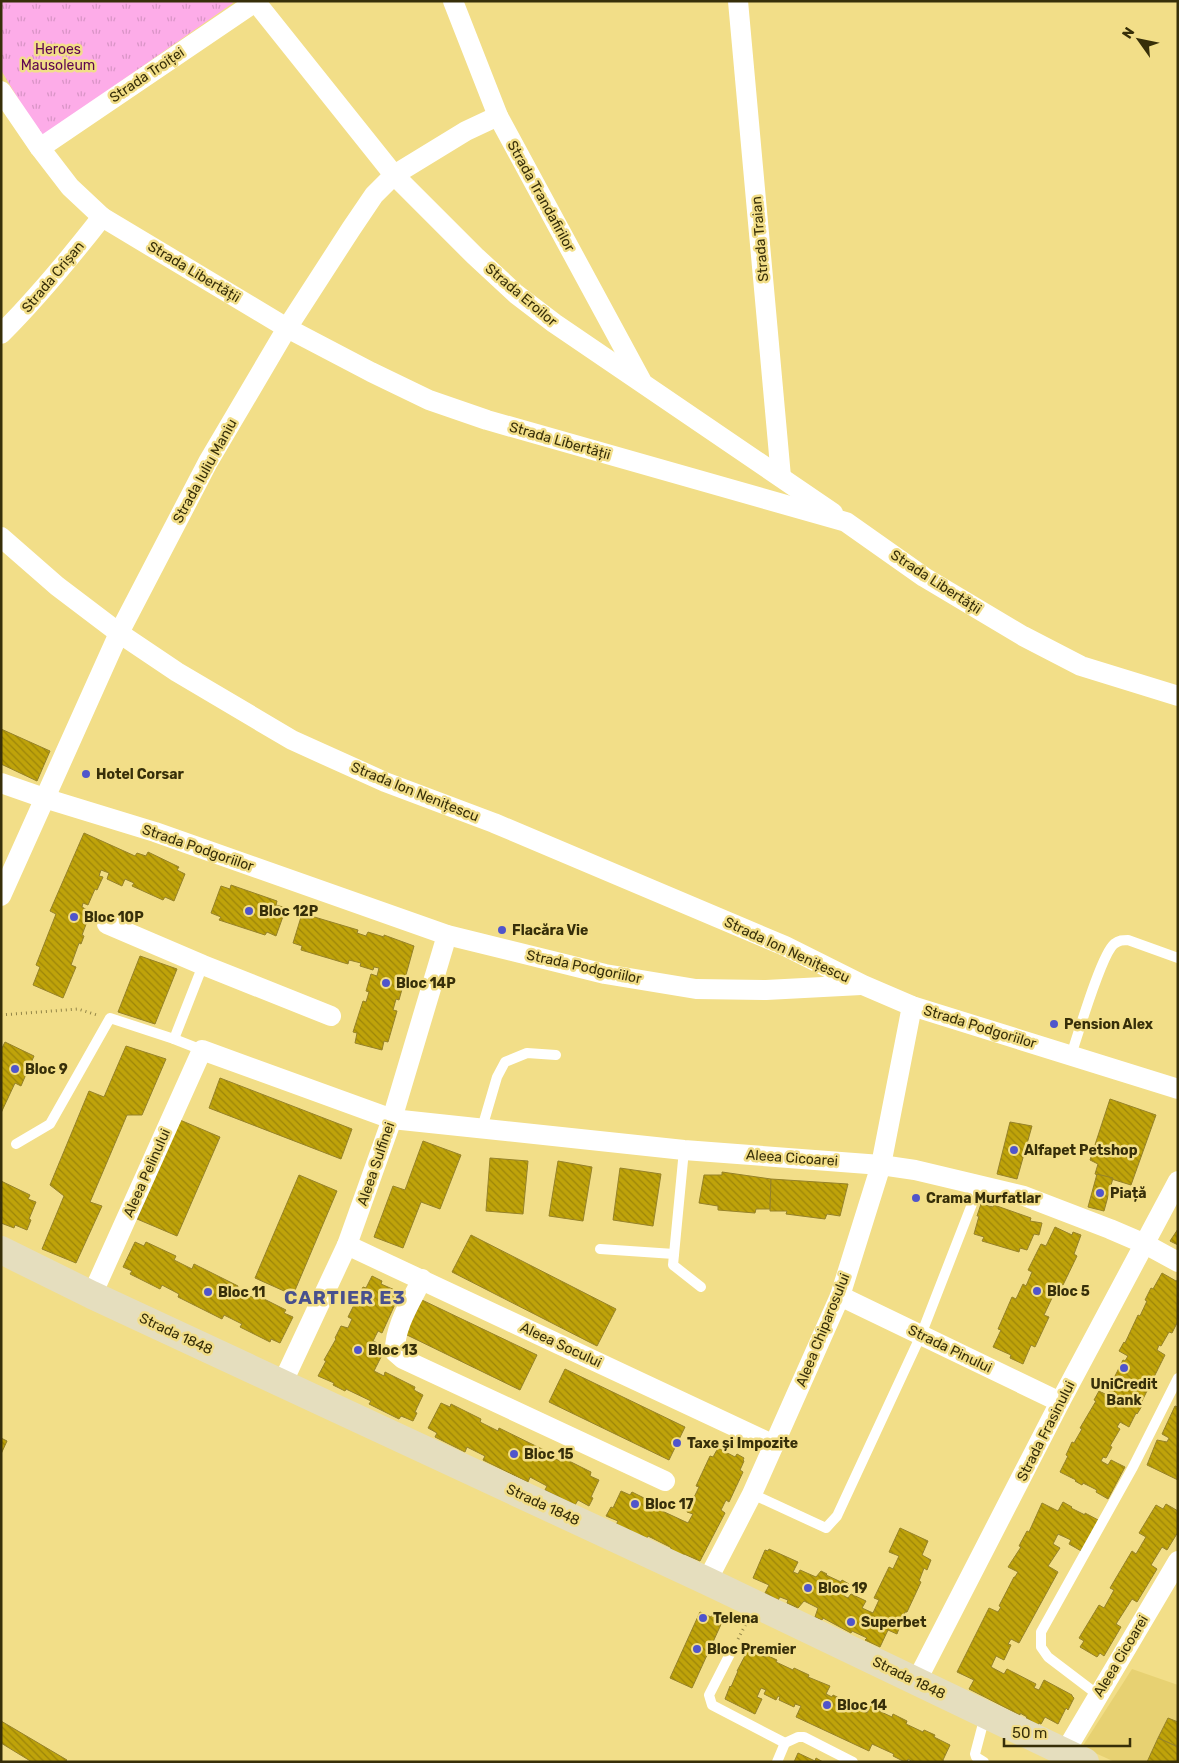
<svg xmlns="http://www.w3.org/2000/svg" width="1179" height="1763" font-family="Rubik,sans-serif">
<defs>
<pattern id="park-tufts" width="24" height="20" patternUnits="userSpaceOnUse" patternTransform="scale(1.25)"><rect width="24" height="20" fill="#fdace8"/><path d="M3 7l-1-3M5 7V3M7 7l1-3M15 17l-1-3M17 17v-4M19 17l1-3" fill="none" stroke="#d994c6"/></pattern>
<pattern id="building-back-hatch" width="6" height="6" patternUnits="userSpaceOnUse" patternTransform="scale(1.25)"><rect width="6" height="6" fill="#bfa30a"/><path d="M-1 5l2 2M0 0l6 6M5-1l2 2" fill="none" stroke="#9c8509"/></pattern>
</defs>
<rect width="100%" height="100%" fill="#f2de88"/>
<path fill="#e7d172" d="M1132,1669L1178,1685V1762H1115L1082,1747Z"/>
<path fill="url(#park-tufts)" d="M1,1H232L233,3L41,137L1,70Z"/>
<g fill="url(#building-back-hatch)" stroke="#968229">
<path d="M1,729L50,751L37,781L1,764Z"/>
<path d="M84,833L135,856L137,853L146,856L148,852L179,867L177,870L185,874L174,901L165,897L163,900L132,886L134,883L125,879L122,886L107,879L109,873L101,870L99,876L103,877L97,890L95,889L88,905L83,903L82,907L94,914L91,921L88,919L82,935L84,936L81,944L79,943L71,965L76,967L63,998L33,985L40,967L36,965L56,914L50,911Z"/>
<path d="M231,885L277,901L276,905L286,908L276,936L267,932L265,935L219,920L221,917L211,913L221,886L230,889Z"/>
<path d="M311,916L358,930L357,933L366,936L368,932L384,937V935L414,946L399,1000L396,999L393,1010L397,1011L388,1042L384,1041L382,1050L355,1043L357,1033L353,1032L363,1001L366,1002L369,992L366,991L371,974L377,976L379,968L374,967L373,970L360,966L361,963L349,960L348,964L301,950L302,946L293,943L301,917L310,919Z"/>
<path d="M140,956L177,969L155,1024L118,1012Z"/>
<path d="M5,1042L34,1056L21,1086L15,1083L1,1113V1050Z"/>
<path d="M126,1046L166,1059L142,1115H127L90,1202L102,1206L76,1263L42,1249L64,1196L50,1185L89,1091L104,1097Z"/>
<path d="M220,1078L352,1129L341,1159L209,1108Z"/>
<path d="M1110,1099L1156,1115L1131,1185L1095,1174L1098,1164L1090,1160Z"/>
<path d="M180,1120L220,1137L177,1236L137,1219Z"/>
<path d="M1010,1122L1032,1126L1017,1179L997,1174Z"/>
<path d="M423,1141L461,1155L440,1209L421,1202L403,1248L374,1237L393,1186L405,1190Z"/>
<path d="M490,1158L528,1161L523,1214L486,1211Z"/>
<path d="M558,1161L592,1167L583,1221L549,1216Z"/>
<path d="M620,1168L661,1174L653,1226L613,1220Z"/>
<path d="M722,1172L771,1179L770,1209H756L755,1213L718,1210V1206L699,1203L704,1175H722Z"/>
<path d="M1097,1174L1113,1178L1104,1211L1088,1207Z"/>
<path d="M299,1175L337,1191L293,1295L255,1278Z"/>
<path d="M771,1179L848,1184L840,1216L827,1214L825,1219L786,1214L787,1211H770Z"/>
<path d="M1,1181L30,1195L28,1199L36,1202L29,1219L31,1220L27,1230L15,1225L14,1228L1,1223Z"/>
<path d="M981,1204L993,1207L994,1205L1031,1218L1030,1221L1042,1223L1039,1235L1034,1234L1027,1250L1020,1248L1019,1252L982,1241L984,1237L974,1234L979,1216H977Z"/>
<path d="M1055,1227L1072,1235L1073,1232L1081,1235L1074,1254L1077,1256L1063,1285L1059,1283L1044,1315L1049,1317L1035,1347L1031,1345L1023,1364L1010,1358L1011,1355L993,1347L1001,1330L998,1329L1012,1297L1016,1299L1023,1284L1026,1286L1032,1272L1028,1270L1041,1244L1046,1246Z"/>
<path d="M1178,1229V1245L1170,1241Z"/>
<path d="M471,1235L616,1309L597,1346L452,1272Z"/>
<path d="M135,1242L144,1246L146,1242L176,1256L174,1260L192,1269L194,1264L238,1286L236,1290L254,1298L256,1295L286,1310L284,1313L293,1317L280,1343L271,1339L270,1342L240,1327L242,1324L224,1315L222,1319L178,1297L179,1294L162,1285L160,1289L130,1274L132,1271L123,1267Z"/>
<path d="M1162,1273L1176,1281L1178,1280V1321L1172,1333L1169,1332L1161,1346L1159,1345L1157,1350L1165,1355L1140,1405L1142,1406L1137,1414L1136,1413L1129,1427L1120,1422L1117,1427L1120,1429L1110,1446L1112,1447L1106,1458L1103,1457L1101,1461L1108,1465L1111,1460L1125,1467L1108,1499L1096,1492L1097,1490L1083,1483L1082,1485L1075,1481L1076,1480L1060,1472L1068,1456L1066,1455L1072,1442L1074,1443L1082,1429L1080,1428L1096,1401L1094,1400L1099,1391L1107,1395L1110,1390H1108L1123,1360L1125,1361L1128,1356L1119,1351L1124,1342L1125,1343L1138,1315L1140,1316L1147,1301L1145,1300L1151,1288L1153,1289Z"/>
<path d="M372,1276L382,1281L381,1284L397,1291L392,1301L396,1302L382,1333L378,1331L373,1341L386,1347L374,1371L384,1376L385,1372L415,1387L414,1390L423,1395L415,1412L417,1413L413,1421L401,1416L399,1419L369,1404L371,1401L346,1389L345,1391L333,1385L334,1383L318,1376L326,1361L324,1360L336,1339L335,1338L341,1326L348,1328L352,1319L348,1317L363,1287L366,1288Z"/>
<path d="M422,1300L537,1355L520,1390L405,1334Z"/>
<path d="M565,1369L685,1427L669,1460L549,1402Z"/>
<path d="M441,1403L450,1407L451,1404L481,1419L480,1422L498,1431L499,1428L544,1450L543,1453L560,1461L561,1457L591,1472L590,1476L599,1480L591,1497L593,1498L589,1506L578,1500L575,1505L545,1490L547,1486L530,1477L528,1482L483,1460L485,1456L467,1447L465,1452L435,1437L437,1433L428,1428Z"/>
<path d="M1175,1406L1178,1407V1480L1147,1465L1157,1440L1167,1442L1169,1438L1162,1434Z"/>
<path d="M1,1438L7,1441L1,1454Z"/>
<path d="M718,1448L735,1457L737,1454L744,1458L743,1460L744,1461L740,1470L743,1472L729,1502L726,1500L721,1510L725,1513L700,1561L684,1554L683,1557L670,1551L671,1548L670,1547L648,1536L646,1539L616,1525L618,1521L606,1516L611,1507L613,1508L621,1491L630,1495L632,1492L662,1507L660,1510L688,1523L693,1514L687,1512L699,1487L696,1486L710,1456L713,1457Z"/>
<path d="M1063,1502L1072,1507L1071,1508L1085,1515V1513L1100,1521L1083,1552L1069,1544L1071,1540L1058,1534L1053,1544L1060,1548L1048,1566L1058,1572L1019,1643L1011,1639L1008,1644L1011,1645L1004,1660L996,1656L991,1667L1004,1674L1007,1669L1036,1684L1034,1688L1039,1690L1044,1680L1072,1695V1696L1074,1698L1068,1710L1066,1708L1058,1724L1045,1717L1041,1724L1039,1723L1038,1725L1026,1718L1027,1717L1020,1713V1715L969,1689L974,1680L957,1672L989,1608L998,1612L1001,1607L999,1606L1014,1577H1015L1018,1572L1008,1567L1021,1547L1019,1546L1027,1531L1029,1532L1042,1503L1058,1511Z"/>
<path d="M1166,1504L1178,1511V1532L1167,1550L1162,1547L1151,1565L1157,1569L1137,1602L1132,1599L1116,1624L1121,1627L1104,1656L1100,1653L1097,1657L1080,1647L1084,1641L1079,1638L1099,1605L1104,1608L1114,1590L1110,1588L1132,1551L1136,1554L1146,1537L1139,1533L1156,1505L1163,1509Z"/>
<path d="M900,1528L928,1541L922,1555L931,1560L927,1570L924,1568L919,1581L921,1582L907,1612H905L897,1634L888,1630L880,1647L865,1640L867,1638L852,1631L851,1633L823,1618L822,1620L815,1617L818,1608L804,1601L798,1608L787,1603L788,1600L780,1597L778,1600L765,1593L769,1585L753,1578L765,1550L768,1551L769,1549L798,1562L793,1572L798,1574L800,1570L816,1577L821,1571L827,1574L826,1575L841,1582L842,1580L849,1584L844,1596L848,1598L851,1594L866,1601L862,1608L873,1613L879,1600L874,1598L889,1567L893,1569L899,1556L889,1552Z"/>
<path d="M700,1612L711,1617L712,1614L723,1620L692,1688L670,1678Z"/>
<path d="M748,1650L765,1657L766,1655L777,1660L776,1662L793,1670L794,1668L809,1675L808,1677L830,1686L826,1694L832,1697L833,1695L862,1709V1710L867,1713L871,1705L880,1709L879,1711L892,1717L893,1714L907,1721L906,1724L923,1732L924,1730L935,1735L934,1737L950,1745L943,1760L944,1762H913L908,1759L907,1762H905L893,1756L894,1754L872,1744L869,1751L796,1717L801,1706L795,1704L794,1707L779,1700L780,1697L778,1696L776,1700L764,1694L766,1690L761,1688L757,1697L762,1699L755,1714L725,1699L730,1686L731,1687L738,1671H737Z"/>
<path d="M1168,1718L1178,1722V1747L1158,1738Z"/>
<path d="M1,1721L67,1760L65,1762H32L1,1743Z"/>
<path d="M1158,1738L1178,1747V1762H1147Z"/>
<path d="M798,1753L815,1761L816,1758L823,1762H794Z"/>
</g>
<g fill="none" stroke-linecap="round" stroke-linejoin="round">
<g stroke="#928447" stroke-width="3" stroke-dasharray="1 4" stroke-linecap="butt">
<path d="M1,1015L78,1009L97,1015"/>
<path d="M738,1639L747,1622"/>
</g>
<g stroke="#fff" stroke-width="10">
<path d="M174,1039L203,965"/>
<path d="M1071,1055C1078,1035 1101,955 1114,944C1119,940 1123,940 1128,940L1178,958"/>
<path d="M482,1128L497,1077L505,1062L527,1053L556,1055"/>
<path d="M16,1144L50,1124L110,1018L174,1039L202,1050"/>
<path d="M684,1150L673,1265L701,1287"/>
<path d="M600,1249L674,1254"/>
<path d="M752,1494L826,1528L837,1516L921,1335L979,1186"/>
<path d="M732,1650L709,1695L712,1705L785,1743"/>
<path d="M1098,1695L1048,1657L1041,1647V1632L1133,1467L1178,1378"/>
<path d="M777,1762L785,1743L798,1737H804L853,1762"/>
<path d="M984,1762L976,1757L975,1754L985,1716"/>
</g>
<g stroke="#fff" stroke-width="20">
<path d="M255,1L394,175L475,256L516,294L554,323L833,513"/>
<path d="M453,1L498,116L641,380"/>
<path d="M738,1L781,477"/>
<path d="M1,91L40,148L70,187L102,217L287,328L371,372L429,400L487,420L846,522L924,577L1023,636L1081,666L1178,696"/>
<path d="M40,148L255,2"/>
<path d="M1,334C38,297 70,258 102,217"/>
<path d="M1,537L57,586L119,633L177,672L292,740L385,782L494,823L785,946L863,985L912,1006L1178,1089"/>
<path d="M1,783L44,798L155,832L447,935L605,974L696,989L766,990L861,985"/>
<path d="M1,896L119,633L208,462L287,328L351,229L374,195L394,175L466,131L498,116"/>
<path d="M107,924L203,965L331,1016"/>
<path d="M347,1245L774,1445"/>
<path d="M422,1279C411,1302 394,1327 395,1352L403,1359L665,1481"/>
<path d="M92,1295L202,1050L392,1119L684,1150L881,1165L915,1170L1024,1196L1110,1229L1145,1244L1178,1262"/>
<path d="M840,1296L1060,1402"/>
<path d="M282,1384L347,1245L392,1119L447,935"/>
<path d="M707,1581L752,1494L840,1296L881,1165L912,1006"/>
<path d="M916,1682L1060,1402L1178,1181"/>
<path d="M1065,1752L1178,1561"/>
</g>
<path stroke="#e5debe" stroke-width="28" d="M1,1250L92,1295L707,1581L1085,1762"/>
</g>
<g fill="#5055cb" stroke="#f2de88" stroke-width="2">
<circle cx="86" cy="774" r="5"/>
<circle cx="249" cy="911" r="5"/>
<circle cx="74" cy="917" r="5"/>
<circle cx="502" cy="930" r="5"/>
<circle cx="386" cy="983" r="5"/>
<circle cx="1054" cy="1024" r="5"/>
<circle cx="15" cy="1069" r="5"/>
<circle cx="1014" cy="1150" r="5"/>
<circle cx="1100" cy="1193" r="5"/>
<circle cx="916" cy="1198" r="5"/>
<circle cx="1037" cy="1291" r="5"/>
<circle cx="208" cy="1292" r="5"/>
<circle cx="358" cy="1350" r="5"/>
<circle cx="1124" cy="1368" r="5"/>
<circle cx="677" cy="1443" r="5"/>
<circle cx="514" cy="1454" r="5"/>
<circle cx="635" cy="1504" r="5"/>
<circle cx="808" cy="1588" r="5"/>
<circle cx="703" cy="1618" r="5"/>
<circle cx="851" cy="1622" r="5"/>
<circle cx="697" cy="1649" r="5"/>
<circle cx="827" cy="1705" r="5"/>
</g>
<g text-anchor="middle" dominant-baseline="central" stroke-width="5" stroke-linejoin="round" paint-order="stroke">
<g font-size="14" fill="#5e0550" stroke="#f2de88">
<text x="58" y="49">Heroes<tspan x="58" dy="16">Mausoleum</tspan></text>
</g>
<g font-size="14" fill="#372f09" stroke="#f2de88">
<text transform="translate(147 75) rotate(-34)">Strada Troiței</text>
<text transform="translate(541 196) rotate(61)">Strada Trandafirilor</text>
<text transform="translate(760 239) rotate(-95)">Strada Traian</text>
<text transform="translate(194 272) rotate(31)">Strada Libertății</text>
<text transform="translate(53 277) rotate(-50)">Strada Crișan</text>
<text transform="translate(521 295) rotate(40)">Strada Eroilor</text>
<text transform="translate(560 441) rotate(16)">Strada Libertății</text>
<text transform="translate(205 471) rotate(-61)">Strada Iuliu Maniu</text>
<text transform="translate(936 582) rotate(33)">Strada Libertății</text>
<text transform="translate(415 792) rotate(22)">Strada Ion Nenițescu</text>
<text transform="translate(198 848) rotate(19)">Strada Podgoriilor</text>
<text transform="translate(787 950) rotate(25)">Strada Ion Nenițescu</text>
<text transform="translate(584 967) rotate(12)">Strada Podgoriilor</text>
<text transform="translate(980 1027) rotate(17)">Strada Podgoriilor</text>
<text transform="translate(792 1158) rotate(4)">Aleea Cicoarei</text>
<text transform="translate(376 1164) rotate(-71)">Aleea Sulfinei</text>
<text transform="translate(147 1173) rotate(-66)">Aleea Pelinului</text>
<text transform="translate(823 1330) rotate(-68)">Aleea Chiparosului</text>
<text transform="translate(176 1334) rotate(25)">Strada 1848</text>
<text transform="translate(561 1345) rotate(25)">Aleea Socului</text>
<text transform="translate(950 1349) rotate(26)">Strada Pinului</text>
<text transform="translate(1046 1431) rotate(-63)">Strada Frasinului</text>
<text transform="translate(543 1505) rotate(25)">Strada 1848</text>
<text transform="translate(1121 1656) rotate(-59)">Aleea Cicoarei</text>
<text transform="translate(909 1678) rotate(26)">Strada 1848</text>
</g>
<g font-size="14" font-weight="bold" fill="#372f09" stroke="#f2de88" text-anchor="start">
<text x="96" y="774">Hotel Corsar</text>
<text x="259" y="911">Bloc 12P</text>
<text x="84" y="917">Bloc 10P</text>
<text x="512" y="930">Flacăra Vie</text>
<text x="396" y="983">Bloc 14P</text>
<text x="1064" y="1024">Pension Alex</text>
<text x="25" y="1069">Bloc 9</text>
<text x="1024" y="1150">Alfapet Petshop</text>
<text x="1110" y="1193">Piață</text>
<text x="926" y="1198">Crama Murfatlar</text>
<text x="1047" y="1291">Bloc 5</text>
<text x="218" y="1292">Bloc 11</text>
<text x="368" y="1350">Bloc 13</text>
<text x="1124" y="1384" text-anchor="middle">UniCredit<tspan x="1124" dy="16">Bank</tspan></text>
<text x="687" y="1443">Taxe și Impozite</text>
<text x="524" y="1454">Bloc 15</text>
<text x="645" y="1504">Bloc 17</text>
<text x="818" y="1588">Bloc 19</text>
<text x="713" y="1618">Telena</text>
<text x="861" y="1622">Superbet</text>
<text x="707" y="1649">Bloc Premier</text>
<text x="837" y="1705">Bloc 14</text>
</g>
<g font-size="19" font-weight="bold" letter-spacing="1" fill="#48508d" stroke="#f2de88">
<text x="345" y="1297">CARTIER E3</text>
</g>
</g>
<rect width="1179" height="1763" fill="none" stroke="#372f09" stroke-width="5"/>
<g transform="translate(1139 40) rotate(303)" stroke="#f2de88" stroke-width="4" paint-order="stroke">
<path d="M0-4L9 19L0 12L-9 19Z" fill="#372f09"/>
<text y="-8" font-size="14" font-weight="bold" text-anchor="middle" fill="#372f09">N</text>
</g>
<path d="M1004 1738v8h126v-8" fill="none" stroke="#372f09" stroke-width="2.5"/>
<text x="1012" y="1738" font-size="15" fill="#372f09" stroke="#f2de88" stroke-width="4" paint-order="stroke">50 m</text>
</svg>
